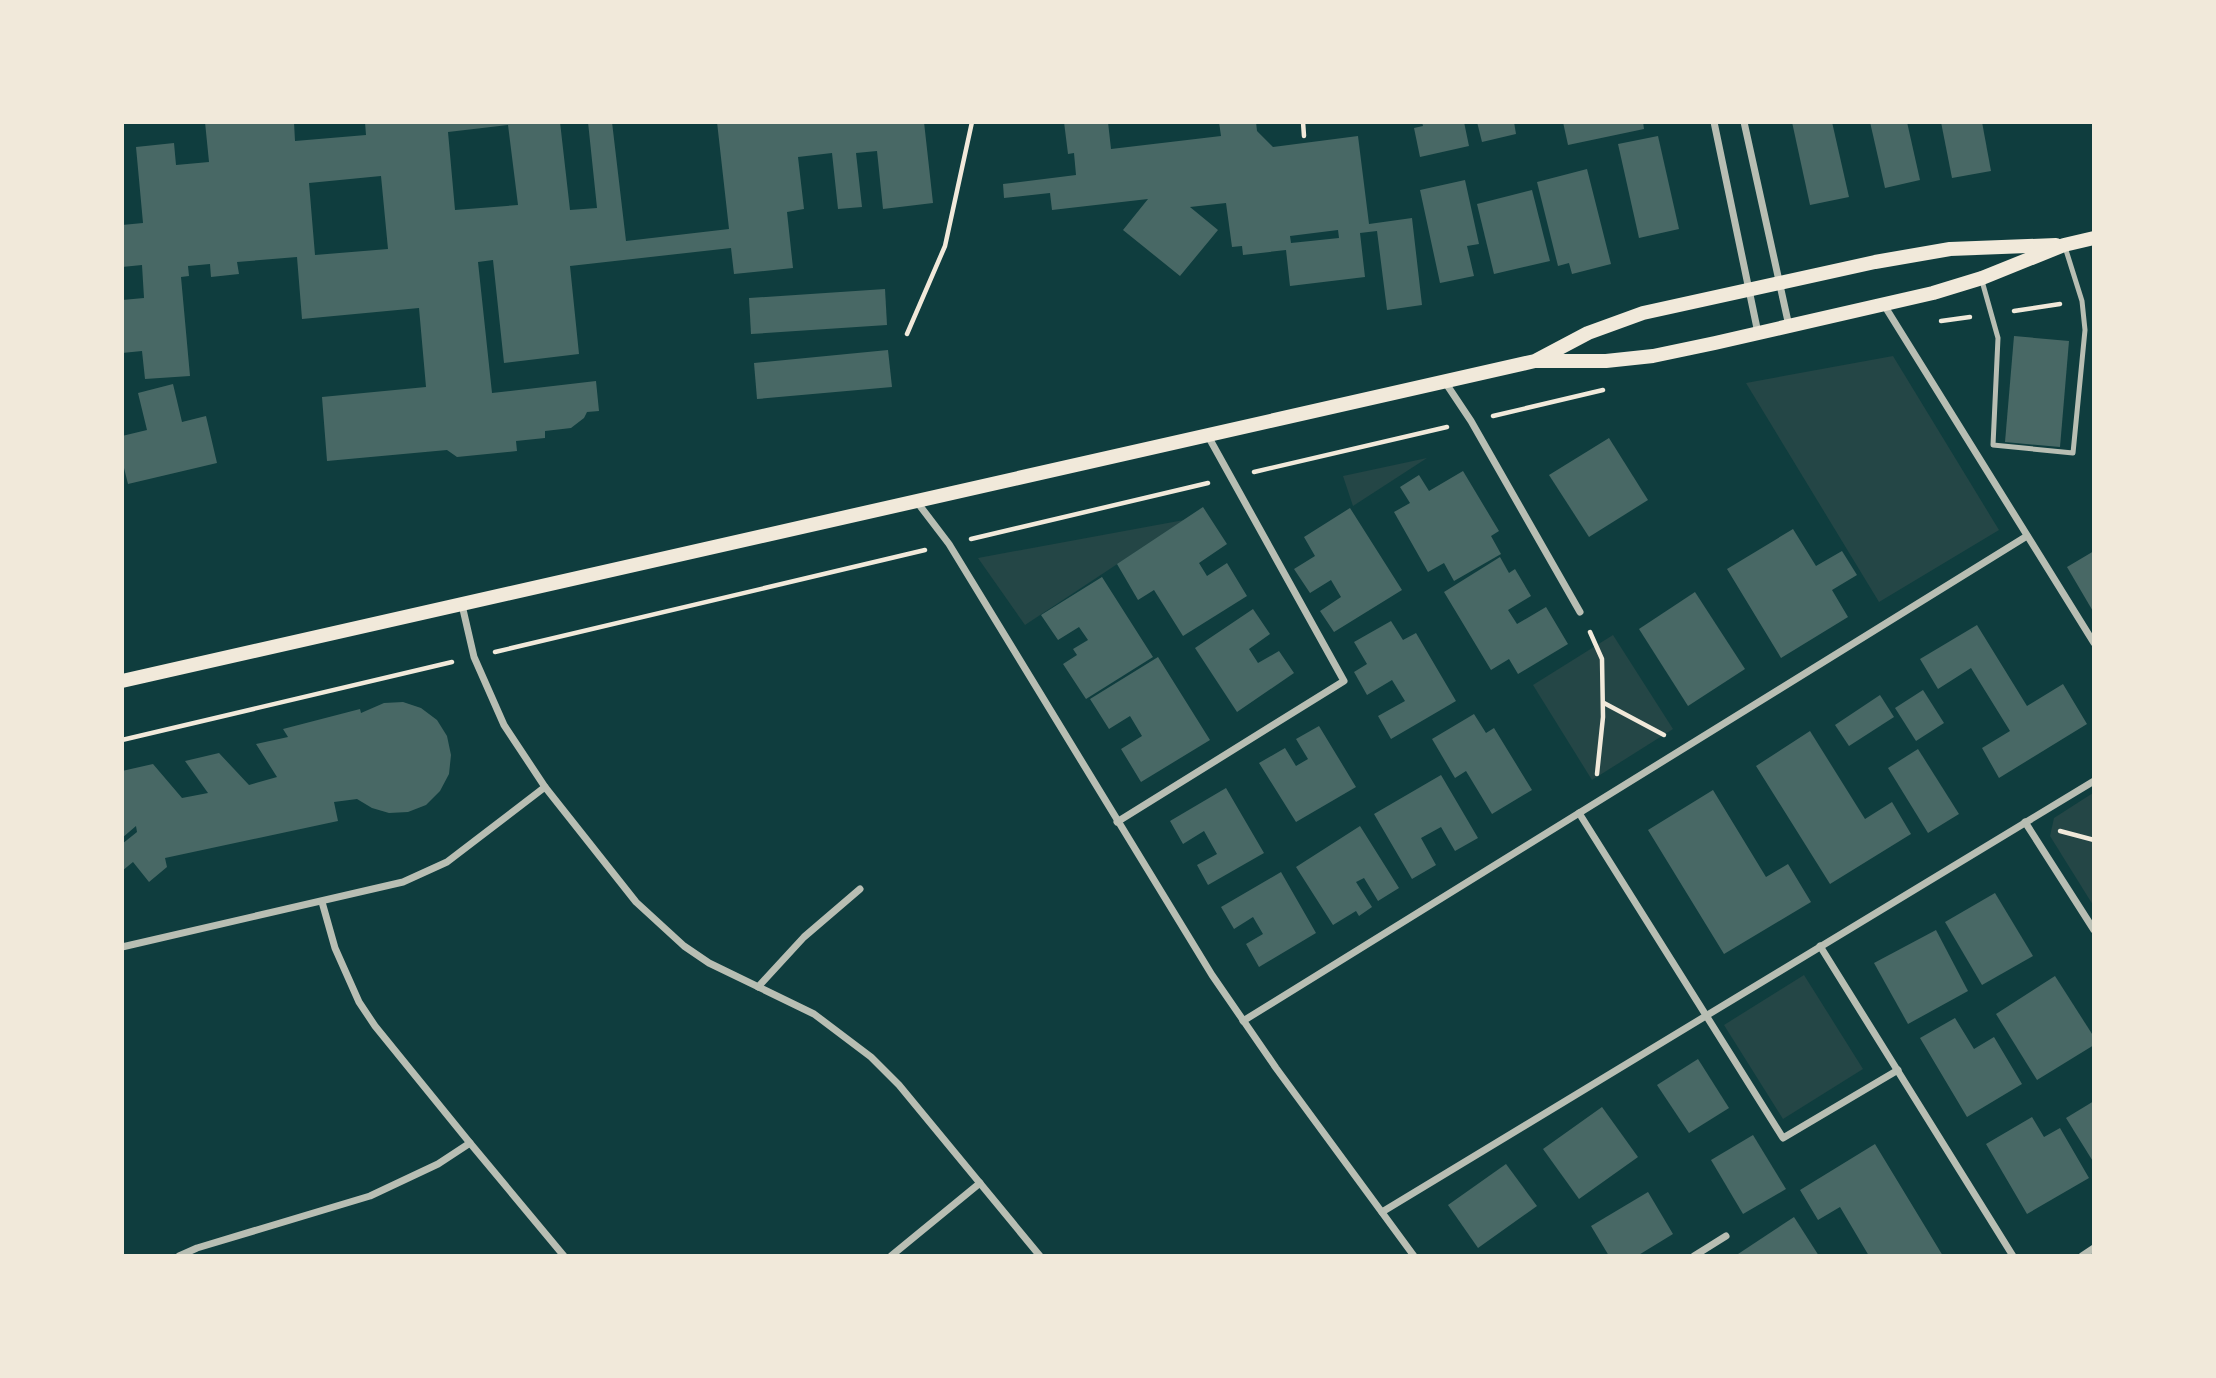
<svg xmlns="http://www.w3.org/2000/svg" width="2216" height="1378" font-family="'Varela Round',sans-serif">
<rect width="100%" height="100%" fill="#0f3d3e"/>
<g fill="#244646">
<path d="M1893,356L1999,530L1879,602L1746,383Z"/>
<path d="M1427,458L1353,506L1343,476Z"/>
<path d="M1184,520L1025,625L978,558Z"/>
<path d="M1613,635L1673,729L1592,780L1533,685Z"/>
<path d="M2093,793V905L2050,836L2054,818Z"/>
<path d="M1804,975L1863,1069L1783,1119L1724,1025Z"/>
</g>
<g fill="#486865" fill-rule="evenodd">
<path d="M205,122H294L295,141L366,135L365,122H560L570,210L597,208L588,122H612L626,241L729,229L717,122H924L933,203L883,209L877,151L856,153L862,207L838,209L832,153L798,157L804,209L787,212L793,268L734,274L731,248L570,266L579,354L504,363L493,260L478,262L492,393L596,381L599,411L587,412L584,418L571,428L545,431V438L516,441L517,451L457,457L447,450L327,461L322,397L426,387L419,308L302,319L297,257L237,262L239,274L211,277L210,264L188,266L189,276L181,277L190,376L145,379L142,351L122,353V300L144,298L142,265L122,267V225L143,223L136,147L174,143L176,165L209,162ZM508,125L518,205L455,210L448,132ZM381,176L388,249L315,255L309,183Z"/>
<path d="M1064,122H1108L1111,149L1221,136L1219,122H1256L1257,131L1273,147L1358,136L1369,224L1412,218L1422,305L1387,310L1377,231L1360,233L1365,277L1290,286L1286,250L1243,255L1242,246L1232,247L1226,203L1190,207L1218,230L1180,276L1123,230L1148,199L1052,210L1050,193L1004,198L1003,184L1076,175L1074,153L1068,154ZM1338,230L1339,238L1291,243L1290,236Z"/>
<path d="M1422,122H1464L1469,146L1420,157L1414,128L1423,126Z"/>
<path d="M1477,122H1514L1516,134L1482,142Z"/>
<path d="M1563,122H1643L1644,129L1568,145Z"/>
<path d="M1792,122H1832L1849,197L1810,205Z"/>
<path d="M1870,122H1907L1920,180L1885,188Z"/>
<path d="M1941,122H1982L1991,171L1952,178Z"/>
<path d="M1658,136L1679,229L1639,238L1618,144Z"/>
<path d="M1587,169L1611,264L1572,274L1569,263L1558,266L1537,182Z"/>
<path d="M1465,180L1479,244L1467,246L1474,276L1440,283L1420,190Z"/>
<path d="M1532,190L1550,261L1494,274L1477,204Z"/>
<path d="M885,289L887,325L751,334L749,298Z"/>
<path d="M2014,336L2069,341L2060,447L2005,442Z"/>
<path d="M888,350L892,387L757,399L754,363Z"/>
<path d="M173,384L182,422L206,416L217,463L128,484L122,460V436L147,430L138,393Z"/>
<path d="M1609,438L1648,500L1589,537L1549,475Z"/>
<path d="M1463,471L1499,531L1491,536L1501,554L1454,581L1444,563L1428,572L1394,512L1410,503L1400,487L1419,475L1429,491Z"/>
<path d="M1203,507L1227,544L1199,563L1207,576L1227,563L1247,596L1183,636L1154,590L1138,600L1117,564Z"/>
<path d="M1350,508L1402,590L1334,632L1320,611L1341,597L1331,580L1310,593L1294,569L1315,556L1304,537Z"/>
<path d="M1793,529L1816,566L1842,551L1857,575L1832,590L1848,617L1781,658L1727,569Z"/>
<path d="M2094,551V613L2067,567Z"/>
<path d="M1500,557L1509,573L1515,569L1531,596L1508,610L1517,624L1546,607L1568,644L1518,674L1509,659L1491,670L1444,592Z"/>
<path d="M1102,577L1153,657L1086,699L1063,664L1077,655L1073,649L1088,640L1079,627L1058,640L1041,615Z"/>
<path d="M1695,592L1745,669L1688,706L1639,629Z"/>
<path d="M1253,609L1270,634L1249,649L1258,663L1279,651L1294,673L1237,712L1195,648Z"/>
<path d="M1391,621L1403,640L1416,633L1456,701L1391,739L1378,716L1405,701L1392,680L1367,695L1354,672L1367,664L1354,642Z"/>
<path d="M1977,625L2027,706L2063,684L2087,724L1999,778L1982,748L2010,731L1971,668L1938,689L1920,659Z"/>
<path d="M1158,657L1210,740L1141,782L1121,749L1142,736L1130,716L1109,729L1090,699Z"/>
<path d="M1923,690L1944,723L1916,741L1895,708Z"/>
<path d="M1880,695L1894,717L1849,746L1835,725Z"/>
<path d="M403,702L421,708L437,720L447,736L451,755L449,774L440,791L426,805L408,812L389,813L372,808L357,799L334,802L338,821L165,858L167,867L149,882L133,862L122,871V844L137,832L136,826L122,838V771L153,764L182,798L208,793L185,761L219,753L249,785L277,777L256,744L288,737L283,729L360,709L361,713L384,703Z"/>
<path d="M1474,714L1486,733L1494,728L1532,790L1492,814L1466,771L1455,778L1432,739Z"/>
<path d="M1319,726L1356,787L1296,822L1259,763L1285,748L1296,766L1308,759L1296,739Z"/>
<path d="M1810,731L1865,819L1892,802L1911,834L1830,884L1756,766Z"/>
<path d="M1918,749L1959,814L1928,833L1888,768Z"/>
<path d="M1441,775L1478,838L1455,851L1441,827L1421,838L1436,865L1412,879L1374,814Z"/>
<path d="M1226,788L1264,853L1208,885L1197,865L1217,854L1204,831L1183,844L1170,821Z"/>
<path d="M1713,790L1766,877L1788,864L1811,902L1724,954L1648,830Z"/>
<path d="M1360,826L1399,888L1378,901L1364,878L1356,882L1372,907L1359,916L1356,911L1333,925L1296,867Z"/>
<path d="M1281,872L1316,933L1259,967L1246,944L1263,934L1253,917L1234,929L1221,907Z"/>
<path d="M1995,893L2033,956L1982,985L1945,922Z"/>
<path d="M1936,930L1968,991L1908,1024L1874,963Z"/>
<path d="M2055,976L2094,1037V1045L2037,1080L1996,1014Z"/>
<path d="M1955,1018L1974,1049L1994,1037L2022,1084L1967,1117L1920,1038Z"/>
<path d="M1698,1059L1729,1108L1689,1133L1657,1085Z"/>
<path d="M2094,1101V1163L2066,1118Z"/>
<path d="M1602,1107L1638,1157L1579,1199L1543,1149Z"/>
<path d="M2032,1117L2044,1137L2060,1128L2089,1178L2027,1214L1986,1144Z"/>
<path d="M1753,1135L1786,1189L1743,1214L1711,1160Z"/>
<path d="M1875,1144L1943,1256H1869L1840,1207L1818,1220L1800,1190Z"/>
<path d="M1506,1164L1537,1206L1478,1248L1448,1205Z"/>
<path d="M1648,1192L1673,1234L1637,1256H1609L1591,1226Z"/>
<path d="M1794,1217L1819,1256H1735Z"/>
</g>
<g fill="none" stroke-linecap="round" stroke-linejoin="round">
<g stroke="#f1e9da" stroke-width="4.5">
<path d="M1303,122L1304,136"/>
<path d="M2014,311L2060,304"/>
<path d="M1941,321L1970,317"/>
<path d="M907,334L945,246L972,122"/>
<path d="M1493,416L1603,390"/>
<path d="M1254,472L1447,427"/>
<path d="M971,539L1208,483"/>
<path d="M1590,632L1602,659L1603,717L1597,774"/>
<path d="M495,652L925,550"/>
<path d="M1604,703L1664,735"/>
<path d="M122,740L452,662"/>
<path d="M2060,831L2094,840"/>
</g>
<path stroke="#b8beb3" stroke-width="5" d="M1982,281L1998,338L1993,445L2073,453L2085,330L2082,301L2065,247"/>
<g stroke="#b8beb3" stroke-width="7">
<path d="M1714,122L1758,333"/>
<path d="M1744,122L1789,326"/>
<path d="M1884,305L2094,643"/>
<path d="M1445,382L1471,421L1580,612"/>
<path d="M917,502L949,544L1212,975L1276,1068L1414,1256"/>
<path d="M462,605L474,657L504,725L545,787L636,902L684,946L709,963L814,1014L871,1057L899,1085L1040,1256"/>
<path d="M1579,813L1783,1138L1898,1070"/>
<path d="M1117,822L1344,681L1208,436"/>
<path d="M2025,822L2094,930"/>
<path d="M322,902L335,948L359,1002L375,1026L470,1143L564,1256"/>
<path d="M1820,946L2013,1256"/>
<path d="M122,947L403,882L447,862L545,787"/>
<path d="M758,987L804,937L860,889"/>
<path d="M1243,1021L2027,536"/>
<path d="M1382,1212L2094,781"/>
<path d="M179,1256L197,1248L370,1196L438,1164L470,1143"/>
<path d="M891,1256L980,1183"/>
<path d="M1694,1256L1726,1236"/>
<path d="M2082,1256L2094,1248"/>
</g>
<g stroke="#f1e9da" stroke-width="14">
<path d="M1537,360L1588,333L1643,313L1875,262L1950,249L2056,245"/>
<path d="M122,681L1535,361H1606L1653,356L1715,343L1933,293L1982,278L2064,245L2094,238"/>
</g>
</g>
<rect width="2216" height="1378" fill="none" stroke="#f1e9da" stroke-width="248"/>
</svg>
